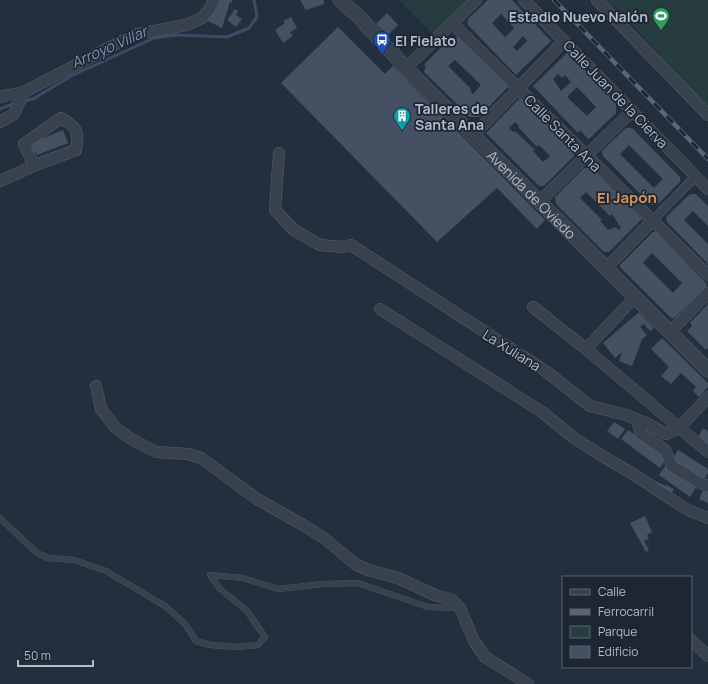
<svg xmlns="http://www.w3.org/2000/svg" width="708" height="684" font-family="Manrope,sans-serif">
<rect width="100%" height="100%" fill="#242f3e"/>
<g fill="#263c3f">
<path d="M399,0H476L437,38Z"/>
<path d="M607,0H708V115L655,60L660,54Z"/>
</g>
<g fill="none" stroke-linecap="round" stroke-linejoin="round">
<g stroke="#394c67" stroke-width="3">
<path d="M23,101L33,99L71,76L154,38L177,35L227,37L249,28L257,17L254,0"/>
<path d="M0,109L15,103"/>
</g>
</g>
<g fill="#455162" fill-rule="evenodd">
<path d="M218,0H232V3L230,2L222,28L208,21Z"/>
<path d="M300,0H324V4L306,10Z"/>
<path d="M488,0H512L551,41L516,75L468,25V19ZM501,14L514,28L505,37L492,23ZM523,36L527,41L517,51L513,47Z"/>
<path d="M235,9L238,11L236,15L242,19L236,27L227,20Z"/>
<path d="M387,13L398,25L388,35L376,24Z"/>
<path d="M291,17L297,28L290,32L293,36L283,43L275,30L285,23L283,21Z"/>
<path d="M338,27L385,74L393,66L545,220L537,229L497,188L437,242L281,83Z"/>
<path d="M459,36L509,86L479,117H470L424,72L426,66L424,65L451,37L454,40ZM455,60L481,85L473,94L470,91L471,89L448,66Z"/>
<path d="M567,53L616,104V113L590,138L588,139L581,131L577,132L533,86ZM558,74L562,78L565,75L571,82L561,91L553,79ZM577,87L596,107L587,116L567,97Z"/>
<path d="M520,98L574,151V156L544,186H539L486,133ZM515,122L519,126L518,127L537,147L539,145L550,156L543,162L533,151L535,150L515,131L513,132L509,128Z"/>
<path d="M626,128H632L680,177V182L657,205H651L603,156L602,151ZM629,145L663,179L654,188L620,154Z"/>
<path d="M63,130L68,143L37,155L36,152L32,154L29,148L32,146V143Z"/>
<path d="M584,168H591L642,219L609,252H604L556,204L555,197ZM586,192L610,216L612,214L621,228L619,230L615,227L608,230L600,221L602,220L580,198Z"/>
<path d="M690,194H696L708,206V226L693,211L684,220L708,244V264L667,222L666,217Z"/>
<path d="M653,232H656L706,283L707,286L674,318H671L620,267V265ZM652,253L682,283L673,293L643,263Z"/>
<path d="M708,304V348L706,350L687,331L692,326L690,323Z"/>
<path d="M639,312L654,328L650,331L644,324L640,327L647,335L642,339L632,366L619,361L622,352L615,358L603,343Z"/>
<path d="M662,338L708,383V387L699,397L693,391L696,387L681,373L671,384L661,376L669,367L651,349Z"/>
<path d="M614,422L625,429L618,439L607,431Z"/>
<path d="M703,428L708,431V446L698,438Z"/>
<path d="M628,430L667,458L660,468L621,439Z"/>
<path d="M678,450L708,469V473L703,482L672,460Z"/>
<path d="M666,465L696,487L690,497L659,475Z"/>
<path d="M655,481L666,486V485L674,489L670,496L653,485Z"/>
<path d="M704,488L708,490V503L699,499Z"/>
<path d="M645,516L652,532L647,535L649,539L644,541L649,550L646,552L630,523Z"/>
</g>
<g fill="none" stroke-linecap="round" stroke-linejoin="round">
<defs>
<path id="service" d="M0,518L37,553L48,558L74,560L106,571L165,606L185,624L196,641L210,645L238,647L258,645L265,637L247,611L219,588L210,575L243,578L278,589L324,584L358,583L428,607L458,608"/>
<path id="pedestrian" d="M652,221L696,176"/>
<g id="minor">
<path d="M524,0L708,189"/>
<path d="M597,0L708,115"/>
<path d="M452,23L708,275"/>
<path d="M406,68L476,0"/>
<path d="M0,97L24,92L133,35L186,25L202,18L209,10L214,0"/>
<path d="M0,122L14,114L24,92"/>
<path d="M473,135L564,41"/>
<path d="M279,153L275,210L294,230L320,245L343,247L351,245L547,372L590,406L626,415L646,423L666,434L679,428L708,397"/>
<path d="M0,181L38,164L76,150C79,131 77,127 61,118L24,144L34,166"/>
<path d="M540,201L632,111"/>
<path d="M606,268L652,221"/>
<path d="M635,297L586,349L708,452"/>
<path d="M533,307L586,349"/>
<path d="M380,309L542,412L574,438L604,457L633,474L674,501L688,510L708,518"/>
<path d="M671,331L708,293"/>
<path d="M96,386L101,409L115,427L131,439L156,452L188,454L201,458L257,499L303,525L324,538L355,564L368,570L398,578L437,596L451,599L460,608L474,641L485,657L528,684"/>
<path d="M637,420L641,434L665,450L672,466L700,483L708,486"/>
<path d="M691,640L708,656"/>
</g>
<g id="tertiary">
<path id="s1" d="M340,0L358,16L406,68L708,370"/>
</g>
</defs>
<use href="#service" stroke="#565f6c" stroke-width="6"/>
<use href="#pedestrian" stroke="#565f6c" stroke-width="9"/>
<use href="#minor" stroke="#565f6c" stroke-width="12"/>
<use href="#tertiary" stroke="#565f6c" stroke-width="15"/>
<use href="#service" stroke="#38414e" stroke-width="5.5"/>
<use href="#pedestrian" stroke="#38414e" stroke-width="8"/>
<use href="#minor" stroke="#38414e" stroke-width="11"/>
<use href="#tertiary" stroke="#38414e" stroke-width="14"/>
<defs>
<path id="rail" d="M554,0L708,159"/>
</defs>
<use href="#rail" stroke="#5a6575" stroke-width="4.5"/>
<use href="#rail" stroke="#1d2633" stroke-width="3" stroke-dasharray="9" stroke-linecap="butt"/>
</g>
<defs>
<symbol id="stadium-pin" viewBox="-11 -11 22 30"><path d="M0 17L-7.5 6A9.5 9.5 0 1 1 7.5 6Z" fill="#2e9e5b" stroke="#1d2633"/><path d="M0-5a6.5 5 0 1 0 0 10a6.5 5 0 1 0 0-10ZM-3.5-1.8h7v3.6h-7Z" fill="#fff"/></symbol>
<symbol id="bus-pin" viewBox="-11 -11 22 30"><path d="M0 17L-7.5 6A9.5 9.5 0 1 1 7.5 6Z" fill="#1a4fb4" stroke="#1d2633"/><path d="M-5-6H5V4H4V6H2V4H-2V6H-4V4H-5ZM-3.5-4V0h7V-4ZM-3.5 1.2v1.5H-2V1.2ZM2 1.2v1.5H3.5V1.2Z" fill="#fff"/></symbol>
<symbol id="building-pin" viewBox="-11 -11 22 30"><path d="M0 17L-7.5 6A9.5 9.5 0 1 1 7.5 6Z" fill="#0f9aa8" stroke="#1d2633"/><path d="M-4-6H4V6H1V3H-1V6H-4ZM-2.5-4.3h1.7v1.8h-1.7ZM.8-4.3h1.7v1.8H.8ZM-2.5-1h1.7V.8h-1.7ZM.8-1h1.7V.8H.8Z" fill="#fff"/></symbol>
</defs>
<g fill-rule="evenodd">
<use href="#stadium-pin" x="651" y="6" width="20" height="27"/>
<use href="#bus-pin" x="372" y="30" width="20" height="27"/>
<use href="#building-pin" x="392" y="106" width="20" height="27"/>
</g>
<g text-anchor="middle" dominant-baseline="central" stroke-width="3.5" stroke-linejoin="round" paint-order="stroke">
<g font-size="14" font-weight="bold" fill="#b4bcc9" stroke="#1d2633" text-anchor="start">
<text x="648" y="16" text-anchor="end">Estadio Nuevo Nalón</text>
<text x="395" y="40">El Fielato</text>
<text x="415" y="108">Talleres de<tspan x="415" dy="16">Santa Ana</tspan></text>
</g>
<g font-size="14" fill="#b4bcc9" stroke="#1d2633">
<text transform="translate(616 94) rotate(46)">Calle Juan de la Cierva</text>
<text transform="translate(563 133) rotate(45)">Calle Santa Ana</text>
<text stroke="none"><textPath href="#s1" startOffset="273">Avenida de Oviedo</textPath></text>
<text transform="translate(512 350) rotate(32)">La Xuliana</text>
</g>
<g font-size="15" font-style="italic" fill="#7c92b1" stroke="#1d2633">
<text transform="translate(109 47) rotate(-24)">Arroyo Villar</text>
</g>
<g font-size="15" font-weight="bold" fill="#d59563" stroke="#1d2633">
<text x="627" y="197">El Japón</text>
</g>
</g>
<rect x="562" y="576" width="130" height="92" fill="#1d2633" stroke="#59626f"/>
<rect x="570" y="589" width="20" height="6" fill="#38414e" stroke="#59626f"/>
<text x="598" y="596" font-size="12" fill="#b4bcc9">Calle</text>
<rect x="570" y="609" width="20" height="6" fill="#5a6575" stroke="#59626f"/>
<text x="598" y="616" font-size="12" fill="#b4bcc9">Ferrocarril</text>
<rect x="570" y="626" width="20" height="12" fill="#263c3f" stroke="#59626f"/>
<text x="598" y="636" font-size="12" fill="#b4bcc9">Parque</text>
<rect x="570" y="646" width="20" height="12" fill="#455162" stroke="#59626f"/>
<text x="598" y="656" font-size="12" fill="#b4bcc9">Edificio</text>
<path d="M18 660v6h75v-6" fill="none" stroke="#b4bcc9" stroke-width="2"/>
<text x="24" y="660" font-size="12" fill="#b4bcc9" stroke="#1d2633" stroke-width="3" paint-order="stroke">50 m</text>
</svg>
